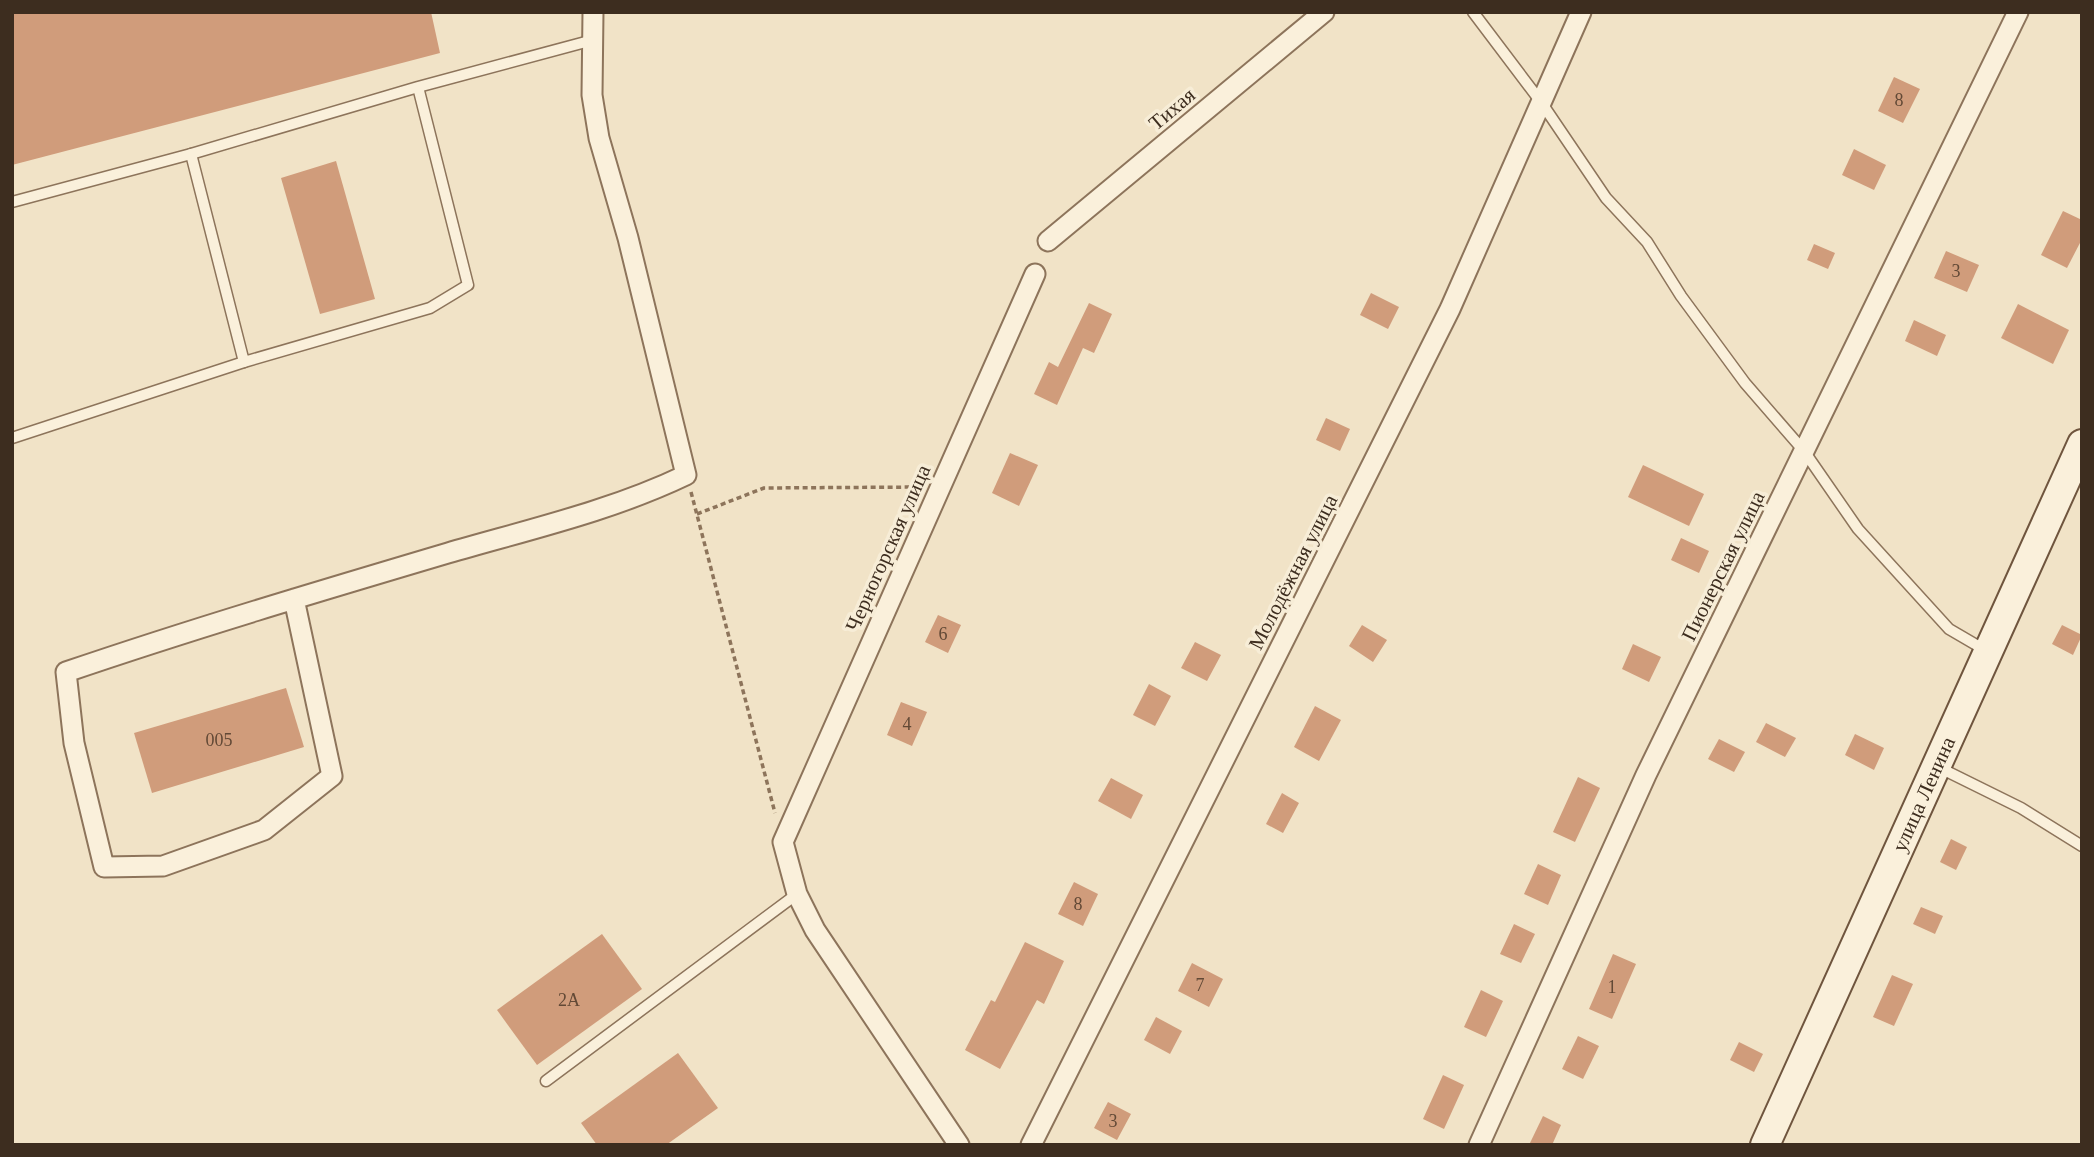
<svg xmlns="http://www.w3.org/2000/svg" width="2094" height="1157" font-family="Georgia,serif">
<rect width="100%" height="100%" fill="#f1e3c7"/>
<g fill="#d09c7b">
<path d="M12,12H431L440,53L12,165Z"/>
<path d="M1894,77L1920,89L1903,123L1878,111Z"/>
<path d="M1854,149L1886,165L1874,190L1842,175Z"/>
<path d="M336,161L375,299L320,314L281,178Z"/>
<path d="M2063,211L2082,220V239L2067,268L2041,255Z"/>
<path d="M1814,244L1835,253L1828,269L1807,260Z"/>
<path d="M1946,251L1979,265L1967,292L1934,278Z"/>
<path d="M1371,293L1399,307L1388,329L1360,315Z"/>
<path d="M1089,303L1112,314L1094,353L1083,348L1057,405L1034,394L1049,362L1058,367Z"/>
<path d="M2018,304L2069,330L2053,364L2001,338Z"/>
<path d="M1914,320L1946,335L1937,356L1905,341Z"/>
<path d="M1326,418L1350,429L1340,451L1316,440Z"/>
<path d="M1010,453L1038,465L1019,506L992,493Z"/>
<path d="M1643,465L1704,494L1689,526L1628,497Z"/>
<path d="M1681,538L1709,551L1699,573L1671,560Z"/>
<path d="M938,615L961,625L948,653L925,642Z"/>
<path d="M1362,625L1387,640L1373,662L1349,646Z"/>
<path d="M2062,625L2082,635L2073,655L2052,644Z"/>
<path d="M1195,642L1221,655L1207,681L1181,668Z"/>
<path d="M1633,644L1661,657L1649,682L1622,669Z"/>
<path d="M1149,684L1171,696L1155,726L1133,715Z"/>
<path d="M286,688L304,747L152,793L134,733Z"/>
<path d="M901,702L927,712L912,746L887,735Z"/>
<path d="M1315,706L1341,720L1319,761L1294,747Z"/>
<path d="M1766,723L1796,738L1785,757L1756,742Z"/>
<path d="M1855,734L1884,748L1874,770L1845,755Z"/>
<path d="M1719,739L1745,752L1734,772L1708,759Z"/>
<path d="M1578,777L1600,788L1575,842L1553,832Z"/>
<path d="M1111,778L1143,795L1131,819L1098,801Z"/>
<path d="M1282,793L1299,803L1283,833L1266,824Z"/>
<path d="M1951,839L1967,847L1956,870L1940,862Z"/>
<path d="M1538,864L1561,875L1548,905L1524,894Z"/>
<path d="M1074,882L1098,894L1083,926L1058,914Z"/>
<path d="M1921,907L1943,916L1935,934L1913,924Z"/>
<path d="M1514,924L1535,934L1521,963L1500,954Z"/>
<path d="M602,934L642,989L537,1065L497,1010Z"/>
<path d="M1025,942L1064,961L1044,1004L1037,1000L1000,1069L965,1050L991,1000L995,1002Z"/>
<path d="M1613,954L1636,964L1612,1019L1589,1009Z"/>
<path d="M1192,963L1223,979L1209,1007L1178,991Z"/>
<path d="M1892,975L1913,984L1894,1026L1873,1017Z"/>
<path d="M1481,990L1503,1001L1486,1037L1464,1027Z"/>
<path d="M1156,1017L1182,1031L1170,1054L1144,1040Z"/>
<path d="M1578,1036L1599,1046L1583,1079L1562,1069Z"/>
<path d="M1739,1042L1763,1054L1754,1072L1730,1060Z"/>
<path d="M678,1053L718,1108L666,1145H597L581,1123Z"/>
<path d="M1443,1075L1464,1085L1444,1129L1423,1119Z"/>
<path d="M1108,1102L1131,1114L1117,1140L1094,1128Z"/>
<path d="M1543,1116L1561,1125L1552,1145H1529Z"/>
</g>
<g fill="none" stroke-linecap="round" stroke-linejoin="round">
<defs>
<g id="lane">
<path d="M1473,12L1541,102L1606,198L1647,242L1681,296L1745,383L1804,451L1858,529L1949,629L1985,650"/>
<path d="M418,87L468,285L430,308L244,362L191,154L418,87L593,40"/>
<path d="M12,202L191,154"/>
<path d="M12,438L244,362"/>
<path d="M1938,767L2021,808L2082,846"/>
<path d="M546,1081L797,894"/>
</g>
<g id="street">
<path d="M1048,241L1324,12"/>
<path d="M294,599L332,776L264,830L163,866L104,867L74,743L66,672C192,629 320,591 448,553C527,530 611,511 686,475L628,238L599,138L592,95L593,12"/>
<path d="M959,1145L815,930L797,894L783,842L1035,274"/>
<path d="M1031,1145L1450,309L1581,12"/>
<path d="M1479,1145L1646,775L2018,12"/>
</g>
<g id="secondary">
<path id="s1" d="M1765,1145L2082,444"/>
</g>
</defs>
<use href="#lane" stroke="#8d745b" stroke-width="13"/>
<use href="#street" stroke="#8d745b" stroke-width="23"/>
<use href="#secondary" stroke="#6f553e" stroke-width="32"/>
<g stroke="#8d745b" stroke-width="3.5" stroke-dasharray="5 3.5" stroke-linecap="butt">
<path d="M691,492L775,813"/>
<path d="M697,514L764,488L921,487"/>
</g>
<use href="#lane" stroke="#faf0db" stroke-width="10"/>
<use href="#street" stroke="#faf0db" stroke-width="19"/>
<use href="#secondary" stroke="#faf0db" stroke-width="28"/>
</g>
<g text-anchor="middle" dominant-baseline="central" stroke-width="7" stroke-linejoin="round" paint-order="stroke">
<g font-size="18" fill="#624936">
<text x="1899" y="100">8</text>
<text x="1956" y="271">3</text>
<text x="943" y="634">6</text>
<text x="907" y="724">4</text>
<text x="219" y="740">005</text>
<text x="1078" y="904">8</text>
<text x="1200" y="985">7</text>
<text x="1612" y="987">1</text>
<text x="569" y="1000">2А</text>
<text x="1113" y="1121">3</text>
</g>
<g font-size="21" fill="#3d2d1f" stroke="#f7edd7">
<text transform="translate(1172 109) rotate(-40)">Тихая</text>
<text transform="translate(888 548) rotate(-66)">Черногорская улица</text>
<text transform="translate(1723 566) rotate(-64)">Пионерская улица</text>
<text transform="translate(1293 572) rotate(-63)">Молодёжная улица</text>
<text stroke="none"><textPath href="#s1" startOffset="385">улица Ленина</textPath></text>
</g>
</g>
<rect width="2094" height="1157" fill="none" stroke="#3d2d1f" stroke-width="28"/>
</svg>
